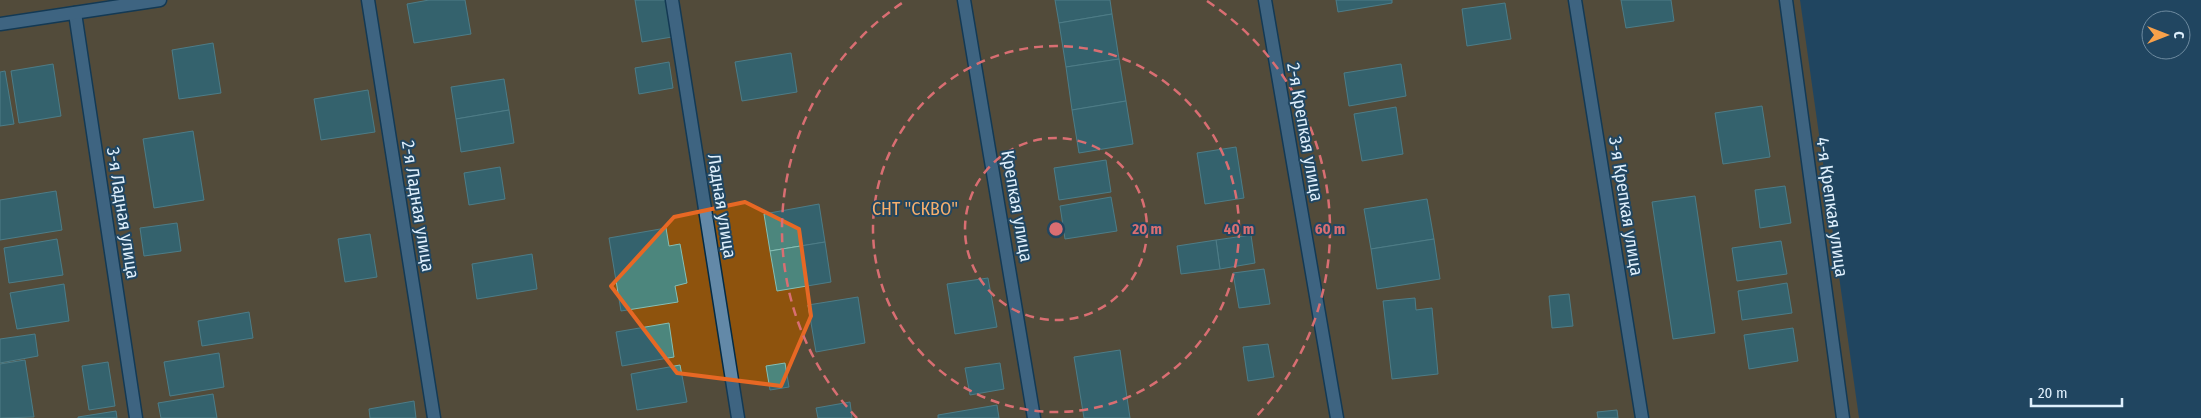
<svg xmlns="http://www.w3.org/2000/svg" width="2201" height="418" font-family="'Fira Sans Condensed',sans-serif">
<rect width="100%" height="100%" fill="#214661"/>
<path fill="#8e530d" d="M0,0H1800L1859,418H0Z"/>
<g fill="#4c867d" stroke="#84bfb5">
<path d="M429,0H465L471,34L414,43L407,4Z"/>
<path d="M635,0H666L672,37L642,42Z"/>
<path d="M1055,0H1110L1112,14L1059,23Z"/>
<path d="M1336,0H1392V3L1338,12Z"/>
<path d="M1621,0H1671L1674,21L1626,28Z"/>
<path d="M1505,3L1511,39L1467,46L1462,9Z"/>
<path d="M1112,14L1119,59L1066,67L1059,23Z"/>
<path d="M213,43L221,93L179,99L172,50Z"/>
<path d="M791,53L797,92L742,101L735,62Z"/>
<path d="M1119,59L1126,101L1072,110L1066,67Z"/>
<path d="M669,62L673,88L639,94L635,68Z"/>
<path d="M53,64L61,116L19,123L11,71Z"/>
<path d="M1401,64L1406,96L1349,106L1344,73Z"/>
<path d="M5,71L14,124L0,126V72Z"/>
<path d="M504,79L509,110L456,119L451,87Z"/>
<path d="M368,90L375,132L321,140L314,99Z"/>
<path d="M1126,101L1133,144L1079,153L1072,110Z"/>
<path d="M1762,106L1770,157L1723,164L1715,113Z"/>
<path d="M1396,107L1403,154L1362,161L1354,114Z"/>
<path d="M509,110L514,143L461,152L456,119Z"/>
<path d="M193,131L204,200L154,208L143,139Z"/>
<path d="M1236,147L1244,198L1205,204L1197,153Z"/>
<path d="M1106,160L1111,192L1059,200L1054,168Z"/>
<path d="M500,167L505,199L469,205L464,173Z"/>
<path d="M1785,186L1791,223L1760,228L1755,190Z"/>
<path d="M56,191L62,230L0,240V200Z"/>
<path d="M1695,196L1715,333L1673,339L1652,202Z"/>
<path d="M1111,197L1117,231L1065,239L1060,206Z"/>
<path d="M1427,199L1434,239L1371,249L1364,209Z"/>
<path d="M819,204L825,242L770,251L764,214Z"/>
<path d="M177,223L181,251L144,256L140,228Z"/>
<path d="M666,228L669,246L680,244L687,283L675,286L678,302L621,311L609,238Z"/>
<path d="M370,234L377,277L345,282L338,239Z"/>
<path d="M1251,235L1255,263L1220,269L1216,240Z"/>
<path d="M57,239L63,275L9,283L4,248Z"/>
<path d="M1434,239L1440,279L1377,289L1371,249Z"/>
<path d="M1216,240L1220,269L1181,274L1177,246Z"/>
<path d="M1781,241L1787,274L1737,281L1732,248Z"/>
<path d="M825,242L831,282L777,291L770,251Z"/>
<path d="M532,254L537,289L477,299L472,264Z"/>
<path d="M1264,269L1270,304L1239,308L1233,273Z"/>
<path d="M988,278L997,327L955,334L947,284Z"/>
<path d="M1787,283L1792,313L1742,320L1738,291Z"/>
<path d="M64,284L69,321L17,329L10,293Z"/>
<path d="M1569,294L1573,326L1552,328L1549,296Z"/>
<path d="M858,297L865,343L816,352L808,305Z"/>
<path d="M1415,298L1416,310L1432,308L1438,374L1392,379L1383,301Z"/>
<path d="M249,312L253,338L202,346L198,321Z"/>
<path d="M669,323L674,357L622,366L616,332Z"/>
<path d="M1793,328L1798,361L1749,369L1744,335Z"/>
<path d="M35,334L38,356L0,363V339Z"/>
<path d="M1268,344L1274,377L1248,381L1243,347Z"/>
<path d="M1120,350L1130,418H1084L1074,357Z"/>
<path d="M219,353L224,387L170,396L164,362Z"/>
<path d="M25,360L34,417L0,418V364Z"/>
<path d="M108,362L115,406L89,410L82,366Z"/>
<path d="M785,363L789,387L770,390L766,366Z"/>
<path d="M1000,363L1004,389L970,395L965,368Z"/>
<path d="M680,365L687,402L637,410L631,374Z"/>
<path d="M213,394L217,418H161L158,403Z"/>
<path d="M414,401L416,418H370L369,409Z"/>
<path d="M850,402L852,418H818L816,408Z"/>
<path d="M997,405L999,418H938V415Z"/>
<path d="M1617,410L1618,418H1598L1597,412Z"/>
<path d="M116,411L117,418H78V417Z"/>
</g>
<g fill="none" stroke-linecap="round" stroke-linejoin="round">
<defs>
<g id="lane">
<path d="M368,0L434,418"/>
<path d="M672,0L738,418"/>
<path d="M964,0L1034,418"/>
<path d="M1265,0L1337,418"/>
<path d="M1575,0L1642,418"/>
<path d="M1786,0L1843,418"/>
<path d="M75,13L136,418"/>
<path d="M0,24L160,0"/>
</g>
</defs>
<use href="#lane" stroke="#032b45" stroke-width="15"/>
<use href="#lane" stroke="#6389a8" stroke-width="12"/>
</g>
<path d="M0 0H2201V418H0ZM745,202L799,229L811,316L781,386L677,373L611,286L674,217Z" fill="#214661" fill-opacity=".55" fill-rule="evenodd"/>
<path fill="none" stroke="#e76824" stroke-width="4" stroke-linejoin="round" d="M745,202L799,229L811,316L781,386L677,373L611,286L674,217Z"/>
<g fill="none" stroke="#d96e72" stroke-width="2.5" stroke-dasharray="9 6">
<circle cx="1056" cy="229" r="91"/>
<circle cx="1056" cy="229" r="183"/>
<path d="M857 418A274 274 0 0 1 905 1M1207 1A274 274 0 0 1 1255 418"/>
</g>
<g text-anchor="middle" dominant-baseline="central" stroke-width="4" stroke-linejoin="round" paint-order="stroke">
<g font-size="18" fill="#deeffc" stroke="#214661">
<text transform="translate(1305 132) rotate(80)">2-я Крепкая улица</text>
<text transform="translate(418 206) rotate(81)">2-я Ладная улица</text>
<text transform="translate(722 206) rotate(81)">Ладная улица</text>
<text transform="translate(1017 206) rotate(80)">Крепкая улица</text>
<text transform="translate(1626 206) rotate(81)">3-я Крепкая улица</text>
<text transform="translate(1832 207) rotate(82)">4-я Крепкая улица</text>
<text transform="translate(123 213) rotate(81)">3-я Ладная улица</text>
</g>
<g font-size="18" fill="#f7af6c" stroke="#214661">
<text x="915" y="209">СНТ "СКВО"</text>
</g>
</g>
<circle cx="1056" cy="229" r="8" fill="#d96e72" stroke="#214661" stroke-width="2.5"/>
<g font-size="15" text-anchor="middle" font-weight="bold" fill="#d96e72" stroke="#214661" stroke-width="4" stroke-linejoin="round" paint-order="stroke">
<text x="1147" y="234">20 m</text>
<text x="1239" y="234">40 m</text>
<text x="1330" y="234">60 m</text>
</g>
<g transform="translate(2166 35) rotate(90)"><circle r="24" fill="#214661" stroke="#6d8a9f"/>
<path d="M0-4L9 19L0 12L-9 19Z" fill="#f8a14a"/>
<text y="-8" font-size="14" font-weight="bold" text-anchor="middle" fill="#deeffc">С</text>
</g>
<path d="M2031 398v8h91v-8" fill="none" stroke="#deeffc" stroke-width="2.5"/>
<text x="2038" y="398" font-size="15" fill="#deeffc" stroke="#214661" stroke-width="4" paint-order="stroke">20 m</text>
</svg>
